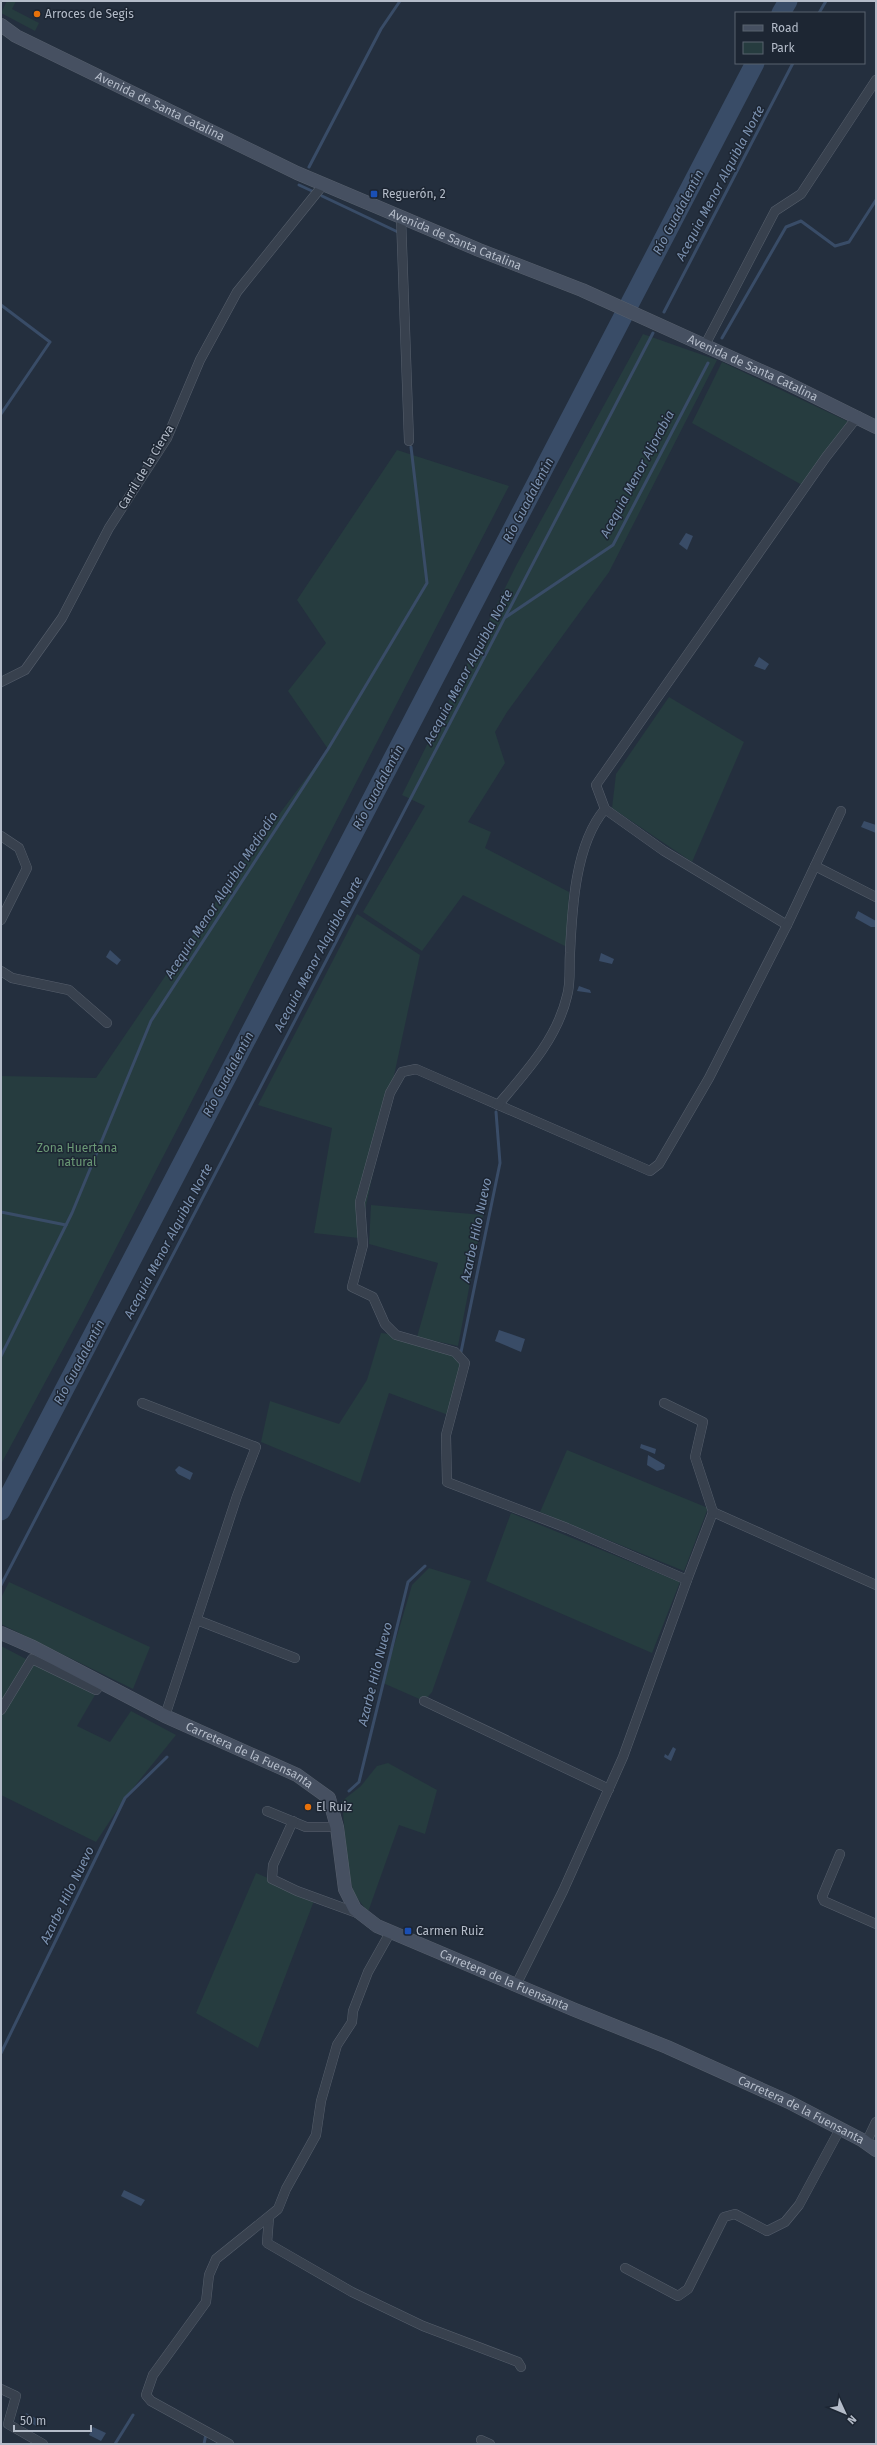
<svg xmlns="http://www.w3.org/2000/svg" width="877" height="2445" font-family="'Fira Sans',sans-serif">
<rect width="100%" height="100%" fill="#242f3e"/>
<g fill="#263c3f">
<path d="M7,1H16L12,9L39,23L35,31L1,13Z"/>
<path d="M643,334L717,360L609,572L507,712L495,732L505,763L468,822L491,832L485,848L569,892L567,947L463,895L422,951L363,912L425,806L402,795L517,564Z"/>
<path d="M722,362L849,422L802,485L692,423Z"/>
<path d="M397,450L509,486L83,1312L1,1464V1076L96,1078L236,872L328,749L288,691L326,643L297,600Z"/>
<path d="M669,697L744,742L692,862L612,808L616,774Z"/>
<path d="M357,914L420,955L359,1238L314,1233L332,1128L258,1105Z"/>
<path d="M371,1205L483,1215L458,1346L417,1337L438,1263L369,1244Z"/>
<path d="M381,1333L396,1335L455,1352L465,1363L451,1416L389,1393L360,1483L261,1442L270,1401L339,1424L367,1380Z"/>
<path d="M567,1450L708,1508L684,1571L540,1512Z"/>
<path d="M511,1513L680,1582L652,1653L486,1581Z"/>
<path d="M429,1568L471,1581L432,1692L424,1701L383,1683L412,1585Z"/>
<path d="M9,1582L150,1647L133,1689L1,1624V1598Z"/>
<path d="M1,1646L95,1695L77,1726L110,1742L131,1711L176,1735L125,1798L96,1842L1,1795Z"/>
<path d="M388,1763L437,1790L425,1834L399,1825L368,1912L354,1894L348,1871L342,1801L361,1786L377,1766Z"/>
<path d="M256,1873L315,1898L258,2048L196,2013Z"/>
</g>
<g fill="#394c67">
<path d="M686,533L693,536L687,550L679,544Z"/>
<path d="M759,657L769,664L765,670L754,666Z"/>
<path d="M864,821L876,825V833L861,827Z"/>
<path d="M858,911L876,921V927H871L855,918Z"/>
<path d="M110,950L121,960L117,965L106,957Z"/>
<path d="M601,953L614,959L612,964L599,961Z"/>
<path d="M579,986L590,990L591,993L577,991Z"/>
<path d="M499,1330L525,1339L521,1352L495,1341Z"/>
<path d="M641,1444L656,1449L655,1454L640,1448Z"/>
<path d="M648,1455L665,1465L664,1469L657,1471L647,1465Z"/>
<path d="M179,1466L193,1473L190,1480L178,1474L175,1470Z"/>
<path d="M673,1747L676,1749L671,1761L664,1757L665,1754L668,1756Z"/>
<path d="M124,2190L145,2200L141,2206L121,2196Z"/>
<path d="M26,2413L39,2420L36,2426L24,2418Z"/>
<path d="M93,2427L106,2433L101,2441L89,2435Z"/>
</g>
<g fill="none" stroke-linecap="round" stroke-linejoin="round">
<g stroke="#394c67" stroke-width="3">
<path d="M819,13L826,1"/>
<path d="M309,167L381,29L400,1"/>
<path d="M299,185L312,191"/>
<path d="M322,196L400,233"/>
<path d="M1,305L50,342L1,414"/>
<path d="M664,312L793,63"/>
<path d="M722,338L786,227L801,221L835,246L849,242L876,200"/>
<path d="M506,617L613,545L708,363"/>
<path d="M1,1212L66,1225"/>
<path d="M461,1352L500,1163L496,1112"/>
<path d="M1,1356L72,1213L151,1021L328,749L427,583L411,447"/>
<path d="M1,1585L653,333"/>
<path d="M349,1791L359,1782L408,1582L425,1566"/>
<path d="M1,2053L125,1798L167,1757"/>
<path d="M115,2444L133,2415"/>
<path d="M204,2444L206,2434"/>
</g>
<g stroke="#394c67" stroke-width="19">
<path d="M781,13L788,1"/>
<path d="M1,1511L755,63"/>
</g>
<defs>
<g id="street">
<path d="M401,217L409,441"/>
<path d="M705,345L775,211L801,194L876,80"/>
<path d="M1,682L25,670L62,618L109,528L167,438L200,360L237,292L323,185"/>
<path d="M841,811L787,925L664,851L605,809L596,785L826,457L858,416"/>
<path d="M1,836L19,848L27,868L1,920"/>
<path d="M815,866L876,897"/>
<path d="M787,925L709,1078L659,1164L650,1171L416,1069L402,1072L390,1093L360,1202L363,1245L352,1287L373,1297L385,1324L396,1335L455,1352L465,1363L446,1435L447,1482L567,1528L687,1580L713,1512L876,1585"/>
<path d="M1,971L12,978L69,990L107,1023"/>
<path d="M498,1105C526,1072 557,1039 567,996C571,983 569,967 570,953C572,909 575,844 605,809"/>
<path d="M142,1403L256,1447L237,1496L165,1716"/>
<path d="M664,1403L703,1422L695,1457L713,1512"/>
<path d="M197,1620L295,1658"/>
<path d="M424,1701L609,1789"/>
<path d="M1,1710L32,1659L96,1690L102,1683"/>
<path d="M267,1811L306,1827H337"/>
<path d="M293,1821L273,1865L272,1879L297,1891L360,1914"/>
<path d="M840,1854L822,1897L824,1901L876,1924"/>
<path d="M516,1985L563,1891L623,1757L687,1580"/>
<path d="M866,2143L876,2122"/>
<path d="M269,2217L267,2243L352,2292L423,2326L518,2362L521,2367"/>
<path d="M625,2268L678,2296L688,2289L724,2217L735,2214L767,2231L785,2222L799,2205L840,2129"/>
<path d="M1,2389L16,2396L8,2424L43,2444"/>
<path d="M481,2440L490,2444"/>
<path d="M229,2444L151,2401L146,2395L153,2375L206,2302L209,2275L216,2259L278,2209L286,2189L316,2135L321,2101L337,2045L352,2022L353,2011L368,1972L391,1931"/>
</g>
<g id="secondary">
<path id="s1" d="M1,25L16,36L297,173L479,250L582,290L783,381L876,427"/>
<path id="s2" d="M1,1633L33,1647L165,1716L297,1775L329,1798L337,1827L345,1889L355,1909L377,1926L575,2010L667,2047L789,2102L862,2140L876,2150"/>
</g>
</defs>
<use href="#street" stroke="#565f6c" stroke-width="10"/>
<use href="#secondary" stroke="#565f6c" stroke-width="14"/>
<use href="#street" stroke="#38414e" stroke-width="9"/>
<use href="#secondary" stroke="#465061" stroke-width="13"/>
</g>
<g fill="#e8710a" stroke="#1d2633" stroke-width="1.5">
<circle cx="37" cy="14" r="4"/>
<circle cx="308" cy="1807" r="4"/>
</g>
<g fill="#1a4fb4" stroke="#1d2633" stroke-width="1.5">
<rect x="370" y="190" width="8" height="8" rx="2"/>
<rect x="404" y="1927" width="8" height="8" rx="2"/>
</g>
<g text-anchor="middle" dominant-baseline="central" stroke-width="3" stroke-linejoin="round" paint-order="stroke">
<g font-size="12" fill="#b4bcc9" stroke="#1d2633" text-anchor="start">
<text x="45" y="14">Arroces de Segis</text>
<text x="382" y="194">Reguerón, 2</text>
<text x="316" y="1807">El Ruiz</text>
<text x="416" y="1931">Carmen Ruiz</text>
</g>
<g font-size="12" fill="#b4bcc9" stroke="#1d2633">
<text stroke="none"><textPath href="#s1" startOffset="179">Avenida de Santa Catalina</textPath></text>
<text stroke="none"><textPath href="#s1" startOffset="503">Avenida de Santa Catalina</textPath></text>
<text stroke="none"><textPath href="#s1" startOffset="827">Avenida de Santa Catalina</textPath></text>
<text transform="translate(146 467) rotate(-59)">Carril de la Cierva</text>
<text stroke="none"><textPath href="#s2" startOffset="277">Carretera de la Fuensanta</textPath></text>
<text stroke="none"><textPath href="#s2" startOffset="649">Carretera de la Fuensanta</textPath></text>
<text stroke="none"><textPath href="#s2" startOffset="973">Carretera de la Fuensanta</textPath></text>
</g>
<g font-size="12" fill="#6b9a76" stroke="#1d2633">
<text x="77" y="1148">Zona Huertana<tspan x="77" dy="14">natural</tspan></text>
</g>
<g font-size="13" font-style="italic" fill="#7c92b1" stroke="#1d2633">
<text transform="translate(720 183) rotate(-62)">Acequia Menor Alquibla Norte</text>
<text transform="translate(678 212) rotate(-62)">Río Guadalentín</text>
<text transform="translate(637 474) rotate(-62)">Acequia Menor Aljorabia</text>
<text transform="translate(528 500) rotate(-62)">Río Guadalentín</text>
<text transform="translate(468 667) rotate(-62)">Acequia Menor Alquibla Norte</text>
<text transform="translate(378 787) rotate(-62)">Río Guadalentín</text>
<text transform="translate(221 895) rotate(-57)">Acequia Menor Alquibla Mediodía</text>
<text transform="translate(318 954) rotate(-62)">Acequia Menor Alquibla Norte</text>
<text transform="translate(228 1074) rotate(-62)">Río Guadalentín</text>
<text transform="translate(476 1230) rotate(-78)">Azarbe Hilo Nuevo</text>
<text transform="translate(168 1241) rotate(-62)">Acequia Menor Alquibla Norte</text>
<text transform="translate(79 1362) rotate(-62)">Río Guadalentín</text>
<text transform="translate(375 1674) rotate(-76)">Azarbe Hilo Nuevo</text>
<text transform="translate(67 1895) rotate(-64)">Azarbe Hilo Nuevo</text>
</g>
</g>
<rect width="877" height="2445" fill="none" stroke="#b4bcc9" stroke-width="4"/>
<rect x="735" y="12" width="130" height="52" fill="#1d2633" stroke="#59626f"/>
<rect x="743" y="25" width="20" height="6" fill="#465061" stroke="#59626f"/>
<text x="771" y="32" font-size="12" fill="#b4bcc9">Road</text>
<rect x="743" y="42" width="20" height="12" fill="#263c3f" stroke="#59626f"/>
<text x="771" y="52" font-size="12" fill="#b4bcc9">Park</text>
<g transform="translate(845 2413) rotate(134)" stroke="#1d2633" stroke-width="3" paint-order="stroke">
<path d="M0-3L7 15L0 10L-7 15Z" fill="#b4bcc9"/>
<text y="-6" font-size="11" font-weight="bold" text-anchor="middle" fill="#b4bcc9">N</text>
</g>
<path d="M14 2425v6h77v-6" fill="none" stroke="#b4bcc9" stroke-width="2"/>
<text x="20" y="2425" font-size="12" fill="#b4bcc9" stroke="#1d2633" stroke-width="3" paint-order="stroke">50 m</text>
</svg>
